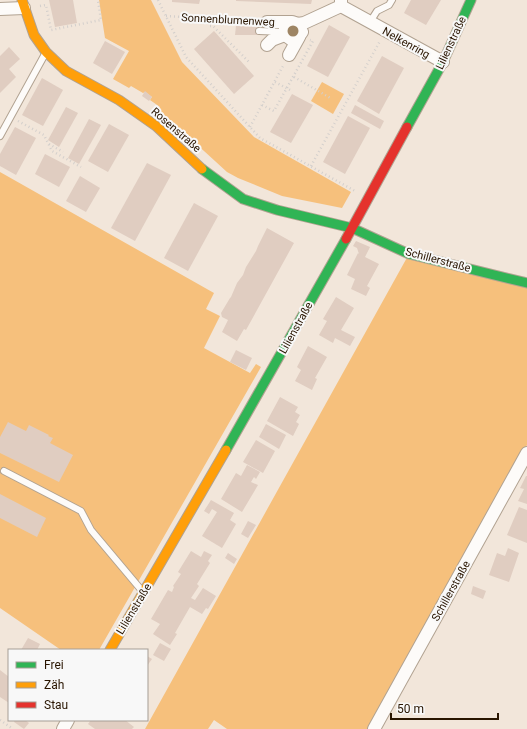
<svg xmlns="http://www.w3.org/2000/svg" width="527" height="729" font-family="Roboto,sans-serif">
<rect width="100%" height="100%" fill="#f2e6da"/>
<g fill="#f6c07c">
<path d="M99,0H151L182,62L254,137L351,192L342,208L282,196L238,178L227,172L158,109L160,107L150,100L152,97L145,92L143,93L131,86L129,88L113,79L129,51L105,38Z"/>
<path d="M322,82L344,94L333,114L311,101Z"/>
<path d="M0,172L214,293L206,309L220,316L204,348L250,373L256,364L261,367L99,650H61L0,608Z"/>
<path d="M409,254L527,285V445L370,729H227L214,720L208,729H145Z"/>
</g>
<g fill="#e0cdc1">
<path d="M49,0H73L77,23L55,27Z"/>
<path d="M172,0H200L199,4L172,2Z"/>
<path d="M236,0H312L311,4L236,1Z"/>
<path d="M411,0H441L426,25L404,13Z"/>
<path d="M329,25L350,37L328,77L307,66Z"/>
<path d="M236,26L259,27V35H235Z"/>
<path d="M214,31L254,76L234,94L194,49Z"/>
<path d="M105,41L125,52L112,74L93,63Z"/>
<path d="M9,47L20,59L9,69L16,77L0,93V56Z"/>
<path d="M382,56L404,68L379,114L357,101Z"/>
<path d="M42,78L63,90L43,126L22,115Z"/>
<path d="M145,91L152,97L149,101L142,96Z"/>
<path d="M292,94L313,105L291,143L270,132Z"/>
<path d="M355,105L384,121L380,129L351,113Z"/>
<path d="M66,107L78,113L59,147L48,140Z"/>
<path d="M348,116L370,128L345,174L323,162Z"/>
<path d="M89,119L101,125L79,164L68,158Z"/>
<path d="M109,124L129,135L108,172L88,161Z"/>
<path d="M15,127L36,138L16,175L0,166V154Z"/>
<path d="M45,154L70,167L59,187L35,174Z"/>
<path d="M147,163L171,175L135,241L111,228Z"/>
<path d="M80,176L100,188L86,212L66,201Z"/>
<path d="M194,203L218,216L188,271L164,258Z"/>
<path d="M267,228L294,243L246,330L244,329L237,341L222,332L228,320L222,317L221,313L230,298L231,297L237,283L243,275L246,267L256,251L258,246Z"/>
<path d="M356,241L370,247L365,257L379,264L367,286L370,288L366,296L351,289L355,279L347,275L358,253L359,254L357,248L353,246Z"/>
<path d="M336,297L354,308L341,330L355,337L350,346L335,338L333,343L319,335L327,321L323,319Z"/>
<path d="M308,346L327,357L315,378L317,379L312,390L295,381L301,370L297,367Z"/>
<path d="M236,350L252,358L246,370L230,362Z"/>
<path d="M280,397L298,407L295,412L300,415L296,422L299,424L293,436L267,421Z"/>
<path d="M8,422L26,431L29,425L49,435L48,436L53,438L50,443L73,455L59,482L0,453V437Z"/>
<path d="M266,424L286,435L279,449L259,437Z"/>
<path d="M256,440L275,451L263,473L243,462Z"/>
<path d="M247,465L260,472L256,479L254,477L251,482L258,485L242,512L221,499L236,473L241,476Z"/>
<path d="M526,476H527V504L518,501L524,489L520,488Z"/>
<path d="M0,494L46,518L37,537L0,518Z"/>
<path d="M211,500L234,513L230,520L236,524L222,548L202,536L217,512L212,509L209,514L204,511Z"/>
<path d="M519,507L527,510V543L507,535Z"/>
<path d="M248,521L256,525L248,538L241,534Z"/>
<path d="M508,548L519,553L509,582L489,575L497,553L505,556Z"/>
<path d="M191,551L201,557L204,551L212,555L208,561L210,563L197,584L199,586L191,598L195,600L203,588L216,596L208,609L206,608L202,614L190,607L175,633L177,634L170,645L153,634L160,624L151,619L168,590L172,592L174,587L173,586L181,574L178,572Z"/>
<path d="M228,553L237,559L234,564L225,558Z"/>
<path d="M473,586L486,591L483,599L471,594Z"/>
<path d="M28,638L40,644L37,650H21Z"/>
<path d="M160,643L171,649L164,661L153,655Z"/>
<path d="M147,656L152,659L147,666Z"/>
<path d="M0,670L9,677V703L0,697Z"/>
<path d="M15,720H25L29,723L24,729L14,722Z"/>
<path d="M91,720H125L134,727L132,729H95L88,724Z"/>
</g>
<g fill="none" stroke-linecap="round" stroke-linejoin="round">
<defs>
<g id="lane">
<path d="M370,22L377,11L389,5L392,0"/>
<path d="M259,31L284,32"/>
<path d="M0,136L45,54"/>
<path d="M4,471L81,511L91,530L143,592"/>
</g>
<g id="street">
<path d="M341,0V6L443,62"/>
<path d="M0,9L24,8"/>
<path d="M267,22H292L298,24L302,32L297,39L292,40L285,35V27L289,23"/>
<path d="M298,24L304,23L341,6"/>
<path d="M267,45L272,40L285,35"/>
<path d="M289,55L299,37"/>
<path d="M63,729L68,720"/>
<path d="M374,729L527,453"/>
</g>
<g id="fast">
<path d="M407,127L443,62L471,0"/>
<path d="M202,169L243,199L277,210L352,228L409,254L527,283"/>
<path d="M226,450L346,239"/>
</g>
<g id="slow">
<path d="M22,0L34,35L46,52L66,71L119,100L156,126L202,169"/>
<path d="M110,650L226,450"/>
</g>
<path id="jam" d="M346,239L407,127"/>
</defs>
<use href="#lane" stroke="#b1a291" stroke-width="8"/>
<use href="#street" stroke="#b1a291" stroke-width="14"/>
<use href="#fast" stroke="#b1a291" stroke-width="11"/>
<use href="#slow" stroke="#b1a291" stroke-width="11"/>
<use href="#jam" stroke="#b1a291" stroke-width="11"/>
<g stroke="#d3cfcc" stroke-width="2.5" stroke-dasharray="1 3" stroke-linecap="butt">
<path d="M158,0L186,57L260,138L355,191"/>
<path d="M40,6L46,5L51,30L101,20L98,0"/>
<path d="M166,16L255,21"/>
<path d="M209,19V26H213L249,62"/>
<path d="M294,77L332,99"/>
<path d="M275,82L292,91"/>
<path d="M262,105L274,111L313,41L310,40"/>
<path d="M18,121L44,135L52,151L81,167"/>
<path d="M250,127L283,66"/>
<path d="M49,144L63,152"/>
<path d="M311,166L380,41"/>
<path d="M0,720L13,729"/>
</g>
<use href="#lane" stroke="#fdfbf9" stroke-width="6"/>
<use href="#street" stroke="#fdfbf9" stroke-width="12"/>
<use href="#fast" stroke="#30b455" stroke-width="9"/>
<use href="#slow" stroke="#ff9f0a" stroke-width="9"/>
<use href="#jam" stroke="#e5322d" stroke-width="9"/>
</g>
<circle fill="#9e8564" cx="293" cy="31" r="5.5"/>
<g text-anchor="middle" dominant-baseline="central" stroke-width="4" stroke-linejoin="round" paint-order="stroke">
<g font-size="11" fill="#291500" stroke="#f8f8f8">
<text transform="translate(228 20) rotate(3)">Sonnenblumenweg</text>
<text transform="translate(406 43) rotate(29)">Nelkenring</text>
<text transform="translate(451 43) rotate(-65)">Lilienstraße</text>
<text transform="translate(176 130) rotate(41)">Rosenstraße</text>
<text transform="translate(438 260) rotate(15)">Schillerstraße</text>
<text transform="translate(296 328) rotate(-61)">Lilienstraße</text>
<text transform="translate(451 591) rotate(-61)">Schillerstraße</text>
<text transform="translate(134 609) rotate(-59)">Lilienstraße</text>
</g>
</g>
<rect x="8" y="649" width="140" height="72" fill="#f8f8f8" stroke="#a59d95"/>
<rect x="16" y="662" width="20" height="6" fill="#30b455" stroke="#a59d95"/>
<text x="44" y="669" font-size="12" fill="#291500">Frei</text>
<rect x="16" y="682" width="20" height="6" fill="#ff9f0a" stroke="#a59d95"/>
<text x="44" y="689" font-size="12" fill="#291500">Zäh</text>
<rect x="16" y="702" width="20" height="6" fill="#e5322d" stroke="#a59d95"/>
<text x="44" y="709" font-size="12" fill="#291500">Stau</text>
<path d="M391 713v6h107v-6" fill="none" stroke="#291500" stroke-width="2"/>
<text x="397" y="713" font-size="12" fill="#291500" stroke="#f8f8f8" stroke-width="3" paint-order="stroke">50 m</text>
</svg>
